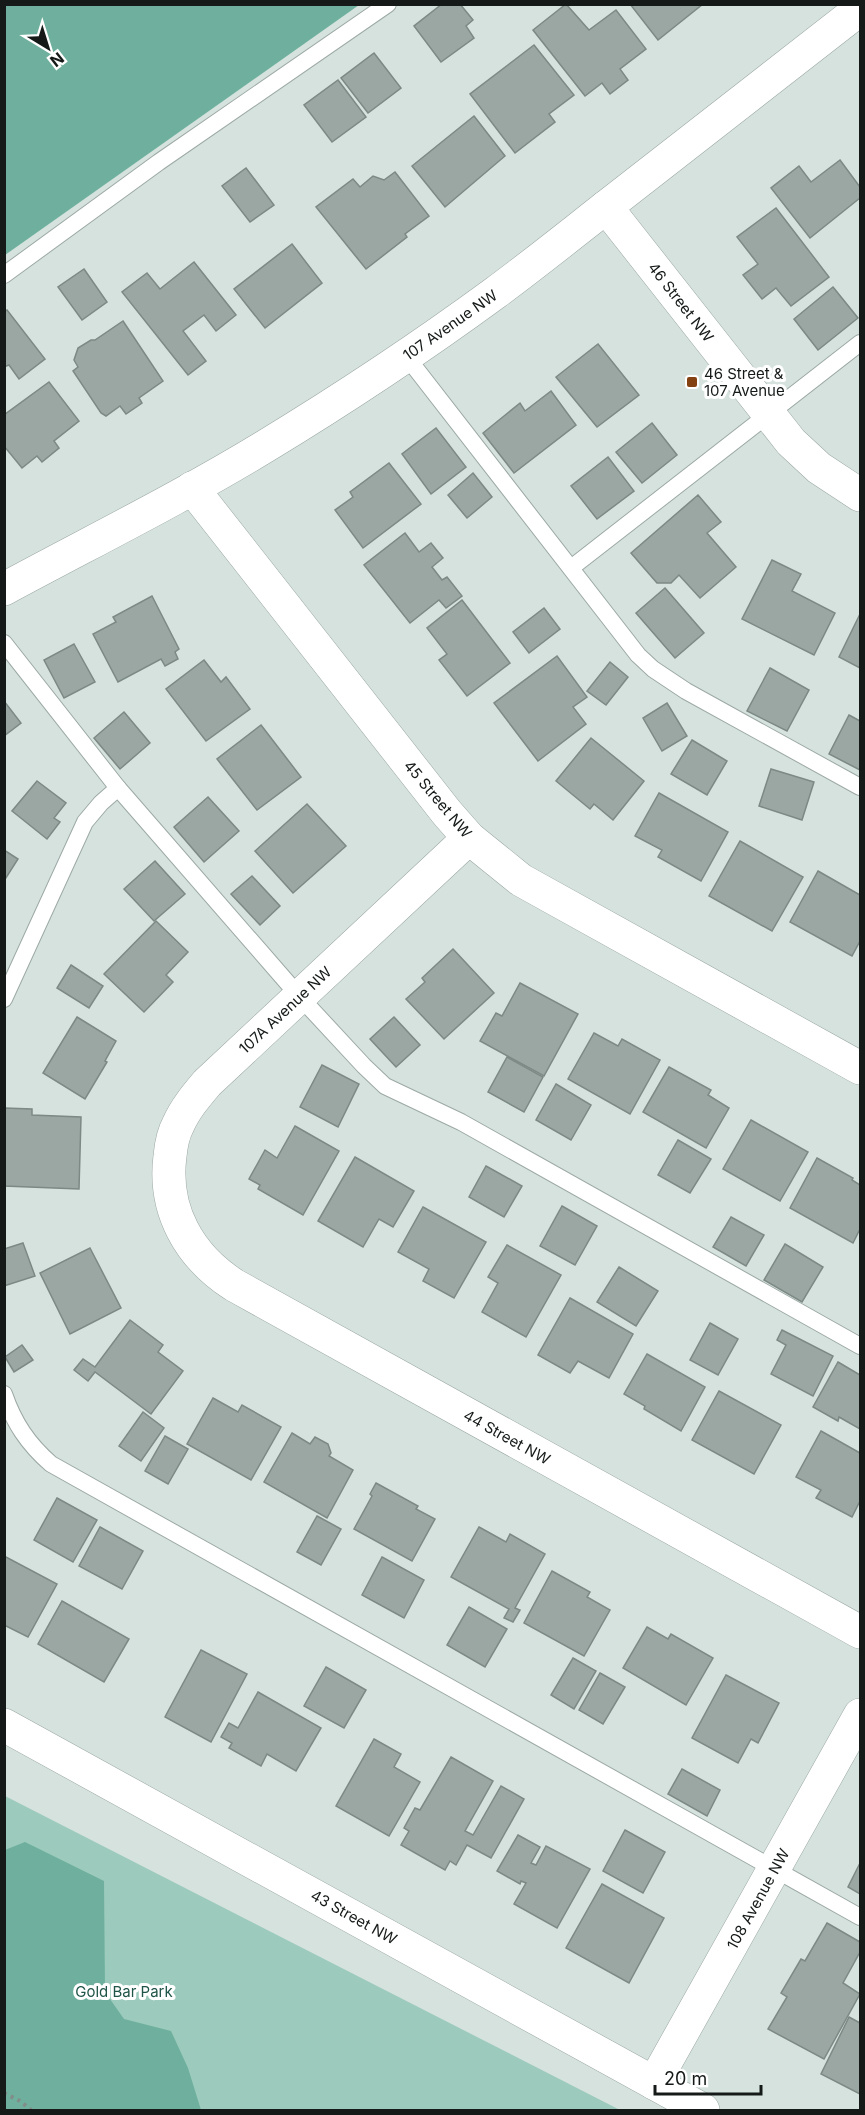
<svg xmlns="http://www.w3.org/2000/svg" width="865" height="2115" font-family="Inter,sans-serif">
<rect width="100%" height="100%" fill="#d5e2de"/>
<path fill="#9ccabc" d="M5,1796L620,2110H5Z"/>
<g fill="#6eb09d">
<path d="M5,4H359V5L5,255Z"/>
<path d="M25,1842L104,1881L105,1992L124,2019L171,2031L188,2068L201,2110H5V1850Z"/>
</g>
<g fill="#9aa7a3" stroke="#7c8984" stroke-width="1.5">
<path d="M442,4H460L473,20L466,26L474,38L441,62L414,26Z"/>
<path d="M566,4L589,30L616,10L646,49L620,69L628,80L610,94L602,83L585,96L533,30Z"/>
<path d="M630,4H703L658,40Z"/>
<path d="M534,45L574,95L549,114L555,122L515,153L470,94Z"/>
<path d="M374,53L401,88L368,113L341,78Z"/>
<path d="M338,80L366,117L332,142L304,105Z"/>
<path d="M474,116L505,156L445,207L412,166Z"/>
<path d="M840,160L860,187V198L810,238L771,188L799,166L811,182Z"/>
<path d="M246,168L274,205L250,222L222,186Z"/>
<path d="M395,172L429,216L405,234L407,237L366,269L316,207L353,179L360,187L373,176L384,180Z"/>
<path d="M776,208L829,277L791,306L776,288L762,299L743,275L758,264L737,237Z"/>
<path d="M292,244L322,283L265,328L234,289Z"/>
<path d="M194,262L236,315L216,331L204,315L183,331L206,361L188,375L122,292L147,273L160,289Z"/>
<path d="M84,269L107,302L82,320L58,287Z"/>
<path d="M833,287L858,318L818,350L794,319Z"/>
<path d="M7,310L45,359L19,379L9,365L4,367V312Z"/>
<path d="M123,321L163,381L139,398L142,403L126,414L120,406L106,416L101,413L73,371L78,367L74,360L78,348L91,340H95Z"/>
<path d="M598,344L639,395L597,427L556,377Z"/>
<path d="M49,382L79,421L54,441L59,448L42,462L37,456L22,468L4,446V415Z"/>
<path d="M551,391L576,425L514,473L483,433L520,403L525,411Z"/>
<path d="M652,423L677,455L642,483L616,452Z"/>
<path d="M436,428L466,467L431,494L402,454Z"/>
<path d="M608,457L634,491L597,519L571,486Z"/>
<path d="M389,463L421,504L363,548L335,510L353,497L350,492Z"/>
<path d="M473,473L492,497L467,518L448,495Z"/>
<path d="M698,495L721,522L707,533L736,567L700,598L679,575L671,583H657L631,553Z"/>
<path d="M405,533L419,552L431,543L443,558L432,567L442,580L447,577L462,596L446,608L439,600L410,623L364,565Z"/>
<path d="M772,560L801,574L792,591L835,613L814,655L742,619Z"/>
<path d="M665,588L704,633L675,658L636,613Z"/>
<path d="M152,596L179,649L175,652L178,659L165,666L161,659L118,682L93,634L116,622L113,617Z"/>
<path d="M462,600L510,663L467,696L439,660L447,654L427,628Z"/>
<path d="M544,608L560,629L529,653L513,632Z"/>
<path d="M860,614V668L839,657Z"/>
<path d="M74,644L95,682L64,698L44,660Z"/>
<path d="M557,656L587,697L573,707L586,724L538,761L494,703Z"/>
<path d="M204,660L221,682L226,677L250,709L206,741L166,689Z"/>
<path d="M610,662L628,677L606,705L587,691Z"/>
<path d="M770,668L809,690L787,731L747,711Z"/>
<path d="M4,701L21,723L4,736Z"/>
<path d="M667,703L687,736L662,751L643,718Z"/>
<path d="M124,712L150,743L120,769L94,738Z"/>
<path d="M849,715L860,721V770L829,754Z"/>
<path d="M261,725L301,777L257,810L217,759Z"/>
<path d="M591,738L644,781L613,820L594,804L590,809L556,781Z"/>
<path d="M692,740L727,761L707,795L671,774Z"/>
<path d="M771,769L814,782L802,820L759,806Z"/>
<path d="M37,781L66,803L54,818L60,822L47,839L12,811Z"/>
<path d="M659,793L728,832L701,881L658,857L662,850L635,836Z"/>
<path d="M208,797L239,831L204,862L174,827Z"/>
<path d="M307,804L346,846L293,893L255,851Z"/>
<path d="M740,841L803,877L772,931L709,896Z"/>
<path d="M4,850L18,859L4,881Z"/>
<path d="M155,861L185,894L154,921L124,889Z"/>
<path d="M818,871L860,895V941L852,956L790,922Z"/>
<path d="M252,876L280,906L260,925L231,894Z"/>
<path d="M156,921L188,952L166,975L173,982L144,1012L104,974Z"/>
<path d="M453,949L494,993L444,1039L406,999L425,982L422,978Z"/>
<path d="M71,965L103,986L89,1008L57,988Z"/>
<path d="M520,983L578,1014L544,1076L480,1041L496,1013L502,1016Z"/>
<path d="M77,1017L116,1041L105,1061L107,1062L85,1099L43,1073Z"/>
<path d="M394,1017L420,1045L396,1067L370,1039Z"/>
<path d="M594,1033L618,1046L622,1039L660,1060L630,1114L568,1079Z"/>
<path d="M507,1057L543,1077L524,1112L488,1092Z"/>
<path d="M322,1065L359,1084L338,1127L300,1107Z"/>
<path d="M669,1067L711,1090L708,1095L729,1108L706,1148L643,1112Z"/>
<path d="M556,1084L591,1105L571,1140L536,1120Z"/>
<path d="M4,1108L32,1109V1115L81,1117L79,1189L4,1186Z"/>
<path d="M751,1120L808,1152L780,1201L723,1169Z"/>
<path d="M295,1126L339,1151L303,1215L258,1189L260,1185L249,1179L265,1150L277,1158Z"/>
<path d="M678,1140L711,1159L690,1193L658,1175Z"/>
<path d="M355,1157L414,1191L393,1227L379,1219L363,1247L318,1221Z"/>
<path d="M817,1158L853,1178L852,1180L860,1185V1229L853,1243L790,1208Z"/>
<path d="M486,1166L522,1186L504,1217L469,1197Z"/>
<path d="M562,1206L597,1226L575,1265L540,1246Z"/>
<path d="M423,1207L486,1242L454,1298L423,1281L429,1269L398,1252Z"/>
<path d="M731,1217L764,1235L746,1266L713,1247Z"/>
<path d="M23,1243L35,1276L4,1286V1249Z"/>
<path d="M785,1244L823,1267L802,1302L764,1280Z"/>
<path d="M507,1245L561,1275L526,1337L482,1312L498,1283L488,1277Z"/>
<path d="M90,1248L121,1308L70,1334L40,1273Z"/>
<path d="M619,1267L658,1291L636,1326L597,1302Z"/>
<path d="M570,1298L633,1334L609,1378L578,1361L570,1373L538,1355Z"/>
<path d="M130,1320L163,1345L158,1352L183,1371L151,1414L95,1372L88,1381L74,1370L83,1359L95,1367Z"/>
<path d="M710,1323L738,1339L718,1375L690,1360Z"/>
<path d="M782,1330L833,1356L813,1396L771,1374L786,1345L777,1340Z"/>
<path d="M22,1345L33,1360L14,1372L5,1357Z"/>
<path d="M647,1354L705,1387L681,1431L644,1409L645,1406L624,1394Z"/>
<path d="M838,1362L860,1375V1429L839,1417L838,1421L813,1407Z"/>
<path d="M719,1391L781,1425L754,1474L692,1440Z"/>
<path d="M213,1398L238,1412L242,1405L281,1427L251,1480L187,1444Z"/>
<path d="M143,1412L164,1428L141,1461L119,1446Z"/>
<path d="M821,1431L860,1453V1501L852,1517L816,1498L821,1490L796,1477Z"/>
<path d="M292,1433L310,1444L315,1437L328,1444L331,1453L329,1456L353,1470L327,1518L264,1482Z"/>
<path d="M165,1436L188,1449L168,1484L145,1471Z"/>
<path d="M376,1483L418,1506L416,1509L435,1519L412,1561L354,1529L372,1496L370,1494Z"/>
<path d="M57,1498L97,1520L73,1562L34,1540Z"/>
<path d="M317,1516L341,1529L321,1565L297,1552Z"/>
<path d="M100,1527L143,1551L122,1589L79,1566Z"/>
<path d="M479,1527L506,1542L510,1534L545,1554L515,1608L520,1610L513,1622L504,1618L509,1609L451,1577Z"/>
<path d="M4,1556L57,1584L28,1637L4,1625Z"/>
<path d="M382,1557L424,1580L404,1618L362,1595Z"/>
<path d="M552,1571L590,1592L587,1597L610,1610L584,1656L524,1623Z"/>
<path d="M62,1601L129,1639L104,1682L38,1644Z"/>
<path d="M469,1607L507,1629L485,1667L447,1645Z"/>
<path d="M647,1627L668,1639L671,1634L713,1658L686,1705L623,1668Z"/>
<path d="M201,1650L247,1674L211,1742L165,1717Z"/>
<path d="M573,1658L596,1671L574,1709L551,1695Z"/>
<path d="M326,1667L366,1690L344,1728L304,1706Z"/>
<path d="M600,1673L625,1687L603,1724L579,1710Z"/>
<path d="M726,1675L779,1703L758,1743L751,1739L738,1763L692,1738Z"/>
<path d="M258,1692L321,1728L296,1771L267,1754L261,1766L229,1748L232,1743L221,1737L229,1723L238,1728Z"/>
<path d="M374,1739L401,1754L394,1767L420,1782L389,1836L336,1806Z"/>
<path d="M451,1757L493,1781L465,1831L473,1835L501,1786L524,1799L491,1858L467,1845L456,1865L450,1861L445,1870L401,1845L409,1831L404,1828L415,1808L420,1810Z"/>
<path d="M682,1769L720,1790L707,1816L668,1794Z"/>
<path d="M625,1830L665,1852L643,1893L603,1871Z"/>
<path d="M518,1835L540,1847L531,1863L536,1865L546,1846L590,1869L557,1928L514,1904L526,1883L521,1881L520,1884L497,1871Z"/>
<path d="M860,1863V1894L848,1887Z"/>
<path d="M602,1884L664,1918L629,1983L566,1948Z"/>
<path d="M827,1923L860,1942V1952L843,1983L860,1994L824,2059L768,2029L787,1997L781,1993L801,1959L805,1961Z"/>
<path d="M849,2017L860,2023V2094L821,2074Z"/>
</g>
<g fill="none" stroke-linecap="round" stroke-linejoin="round">
<defs>
<g id="service">
<path d="M4,275L159,162L388,4"/>
<path d="M406,356L638,655L653,669L686,691L860,787"/>
<path d="M571,568L860,343"/>
<path d="M4,643L118,788L101,803L85,822L4,999"/>
<path d="M118,788L299,996L364,1066L385,1086L461,1122L860,1346"/>
<path d="M4,1394C14,1423 28,1444 51,1464L860,1917"/>
</g>
<g id="minor">
<path d="M192,488L447,813L469,838L521,880L860,1068"/>
<path d="M4,589C91,542 180,498 264,447C343,399 420,348 495,293C533,265 569,236 606,207"/>
<path d="M469,838L207,1083C196,1096 185,1109 178,1125C173,1134 171,1146 170,1156C163,1210 189,1256 234,1285L860,1632"/>
<path d="M4,1725L703,2110"/>
<path d="M654,2083L860,1715"/>
</g>
<path id="tertiary" d="M860,9L606,207L791,442L819,468L860,495"/>
</defs>
<use href="#service" stroke="#9ca9a5" stroke-width="18"/>
<use href="#minor" stroke="#9ca9a5" stroke-width="34"/>
<use href="#tertiary" stroke="#9ca9a5" stroke-width="34"/>
<path stroke="#828c89" stroke-width="4" stroke-dasharray="3 4.5" stroke-linecap="butt" d="M4,2093L20,2101L31,2110"/>
<use href="#service" stroke="#fff" stroke-width="16"/>
<use href="#minor" stroke="#fff" stroke-width="33"/>
<use href="#tertiary" stroke="#fff" stroke-width="33"/>
</g>
<rect fill="#834111" stroke="#fff" stroke-width="2" x="686" y="376" width="12" height="12" rx="3"/>
<g text-anchor="middle" dominant-baseline="central" stroke-width="6" stroke-linejoin="round" paint-order="stroke">
<g font-size="15" fill="#151a19" stroke="#fff">
<text transform="translate(681 302) rotate(52)">46 Street NW</text>
<text transform="translate(450 325) rotate(-35)">107 Avenue NW</text>
<text transform="translate(438 799) rotate(50)">45 Street NW</text>
<text transform="translate(285 1010) rotate(-43)">107A Avenue NW</text>
<text transform="translate(507 1437) rotate(29)">44 Street NW</text>
<text transform="translate(758 1899) rotate(-61)">108 Avenue NW</text>
<text transform="translate(354 1917) rotate(29)">43 Street NW</text>
</g>
<g font-size="15" fill="#151a19" stroke="#fff" text-anchor="start">
<text x="704" y="373">46 Street &amp;<tspan x="704" dy="17">107 Avenue</tspan></text>
</g>
<g font-size="15" fill="#1f5548" stroke="#fff">
<text x="124" y="1991">Gold Bar Park</text>
</g>
</g>
<rect width="865" height="2115" fill="none" stroke="#151a19" stroke-width="12"/>
<g transform="translate(48 48) rotate(142)" stroke="#ffffff" stroke-width="4.5" paint-order="stroke">
<path d="M0-4.5L10 22L0 15L-10 22Z" fill="#151a19"/>
<text y="-9" font-size="16" font-weight="bold" text-anchor="middle" fill="#151a19">N</text>
</g>
<path d="M655 2085v9h106v-9" fill="none" stroke="#151a19" stroke-width="3"/>
<text x="664" y="2085" font-size="18" fill="#151a19" stroke="#ffffff" stroke-width="4.5" paint-order="stroke">20 m</text>
</svg>
